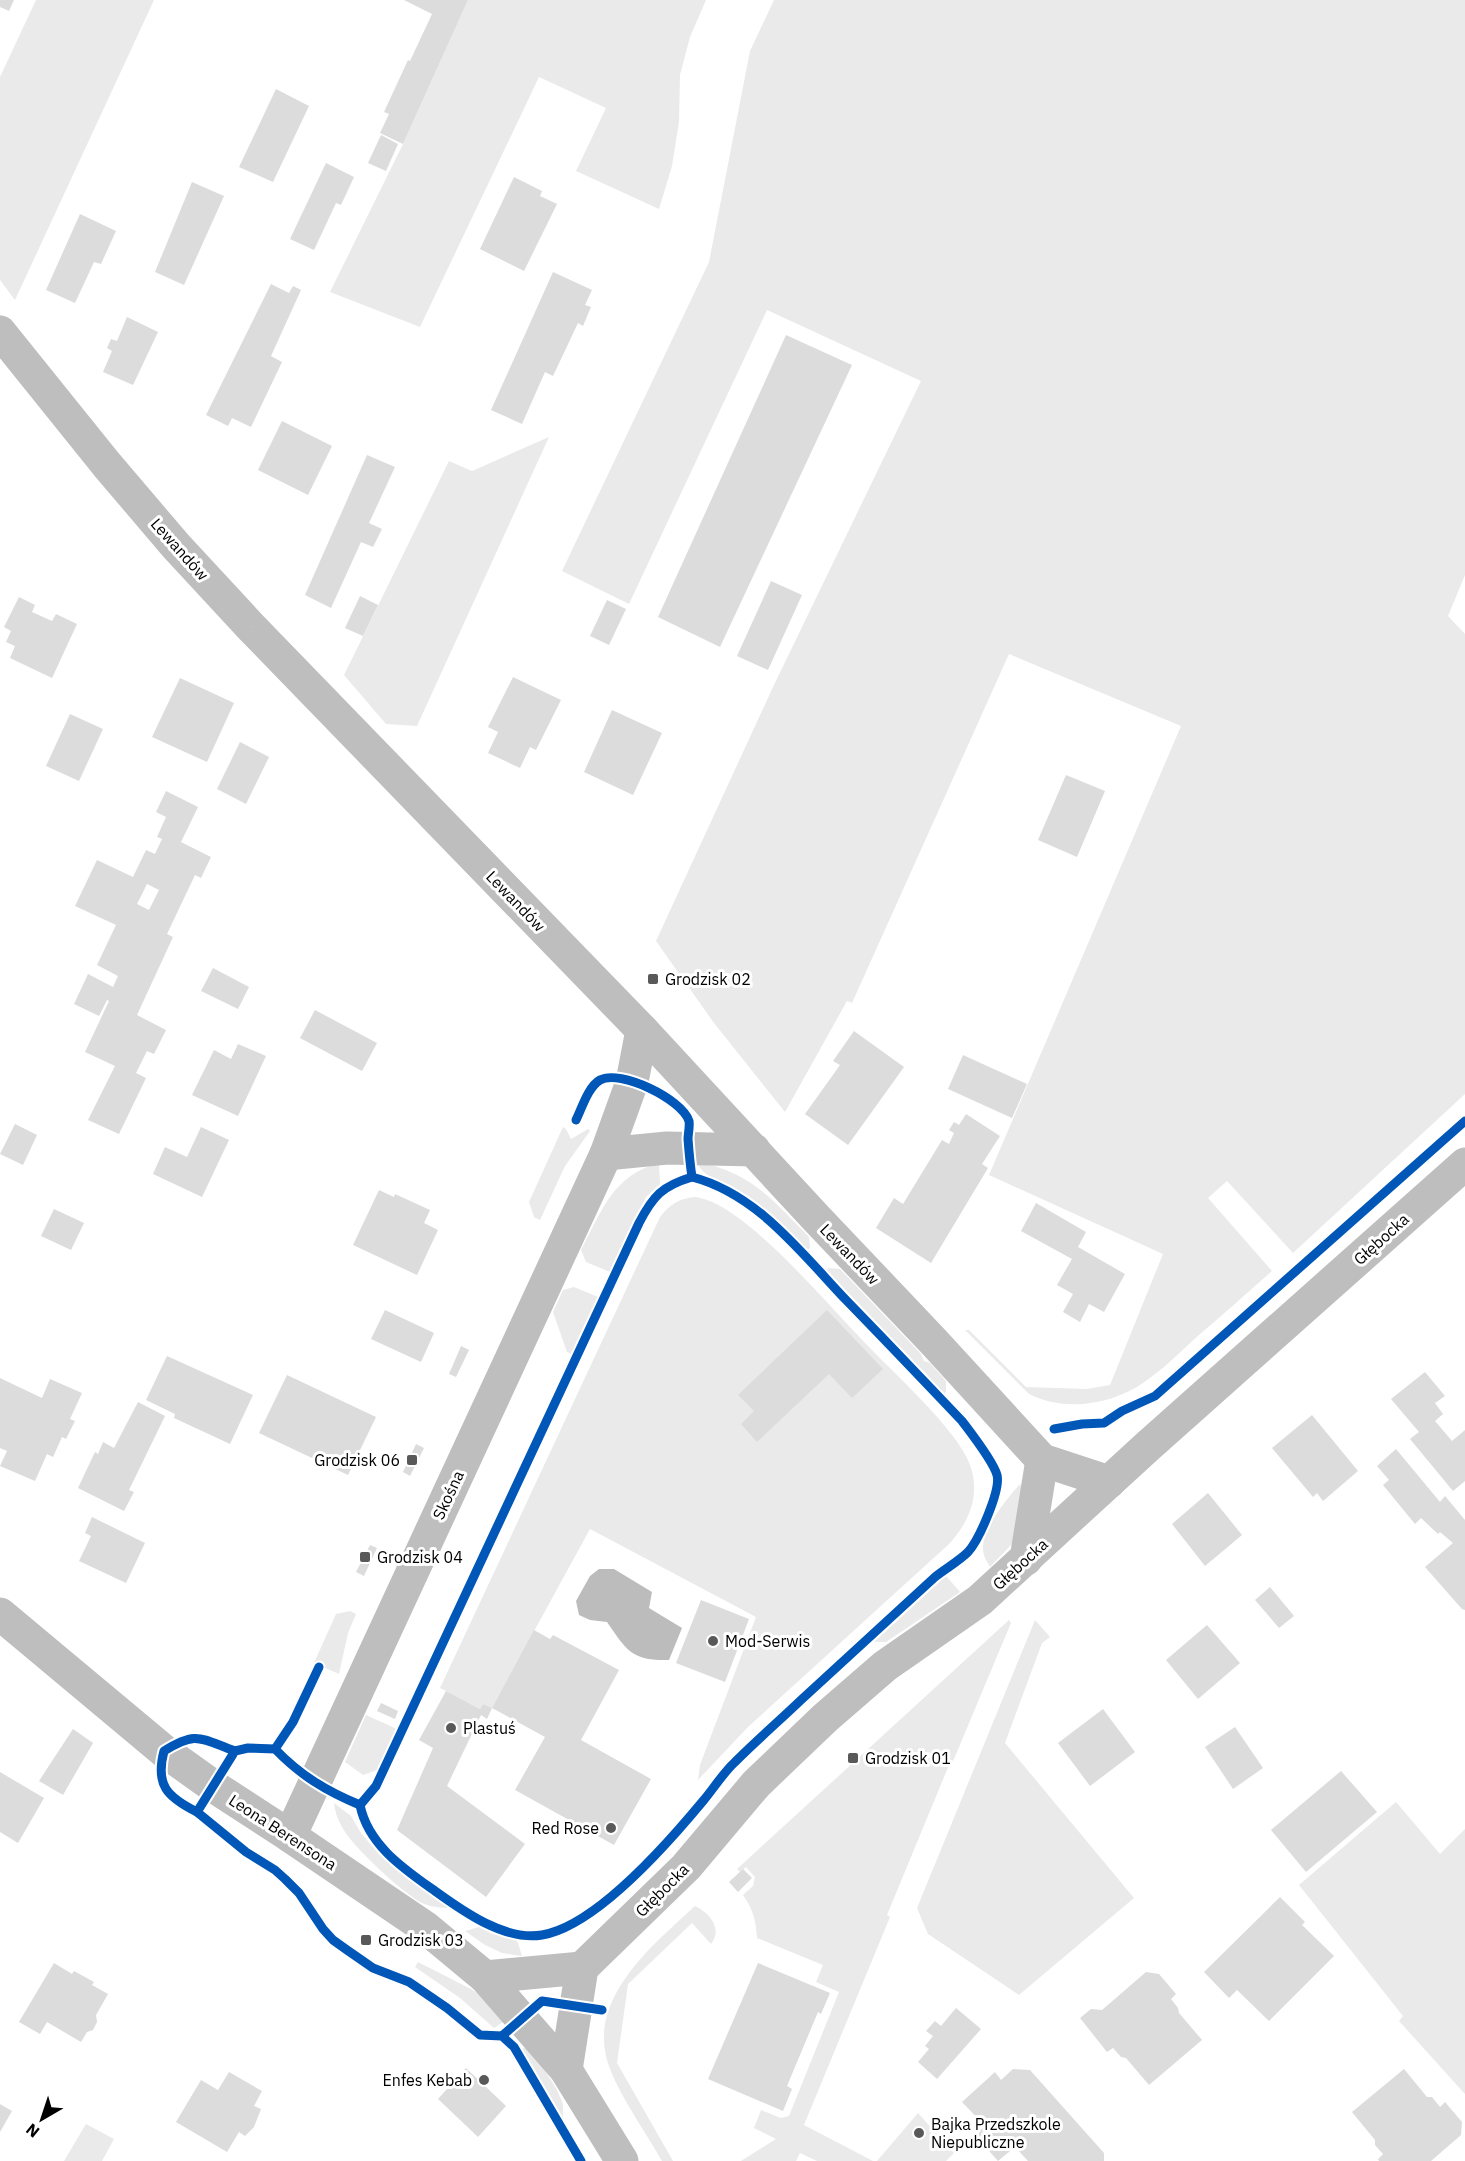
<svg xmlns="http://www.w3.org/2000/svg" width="1465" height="2161" font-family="'IBM Plex Sans',sans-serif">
<rect width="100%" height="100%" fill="#fff"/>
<g fill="#eaeaea">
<path d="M36,0H154L15,300L0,280V77Z"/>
<path d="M468,0H706L690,37L680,75L679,122L672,166L659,209L576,171L606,108L539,77L420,327L330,292L403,144Z"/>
<path d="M774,0H1465V575L1448,616L1465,634V1094L1293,1253L1227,1181L1208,1198L1272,1271C1248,1292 1224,1314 1199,1335C1181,1351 1164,1369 1143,1383C1111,1405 1064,1412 1029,1394L965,1330H969L1026,1387L1087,1389L1110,1385L1163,1254L989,1175L1181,726L1009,654L852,1003L847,1001L785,1112L714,1023L656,941L773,687L921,381L767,310L629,604L562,571L709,262L750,51Z"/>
<path d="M549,437L417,726L386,724L344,675L449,461L472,471Z"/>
<path d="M563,1127L566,1129L571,1139L588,1129L590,1131L565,1166L540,1220L534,1217L529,1202Z"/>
<path d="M697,1162C751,1172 773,1200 809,1237L810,1248L807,1251C784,1226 759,1204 730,1187C718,1180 702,1176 697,1162Z"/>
<path d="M659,1163L660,1184L646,1197L610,1272L586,1262L581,1250C601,1212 613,1175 659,1163Z"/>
<path d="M696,1197C718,1201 738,1217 755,1231C796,1266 832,1309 870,1348C896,1375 959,1432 970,1465C981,1495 969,1522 949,1544L747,1728L698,1780L700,1765L756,1617L590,1529L492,1708L483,1704L480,1709L440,1688L660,1217C670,1204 680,1198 696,1197Z"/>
<path d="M829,1268L840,1269L921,1354L924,1361L930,1363L946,1381V1392L944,1394L826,1270Z"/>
<path d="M574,1287L598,1297L572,1354L567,1352L553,1312L563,1290Z"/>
<path d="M1020,1484L1023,1492L1012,1544L990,1567C987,1561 983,1556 983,1549C982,1529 1007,1498 1020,1484Z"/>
<path d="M946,1576L960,1592L886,1642H874Z"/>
<path d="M350,1611L356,1614L348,1633L339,1674L314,1663L336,1614Z"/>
<path d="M1009,1620L1011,1623L954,1759L949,1765L887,1915L890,1917L804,2125L873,2161H817L800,2153L796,2161H741L776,2139L754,2128L761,2110L781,2118L789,2116L839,1992L816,1982L823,1965L757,1938C756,1921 753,1909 743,1895L753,1886L755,1877L746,1867L740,1872L737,1869Z"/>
<path d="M1035,1620L1050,1637L1042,1643L1005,1743L1134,1898L1019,1995L928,1934L917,1908Z"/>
<path d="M366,1715L397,1729L377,1770L363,1775L345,1762Z"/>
<path d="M1396,1802L1440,1854L1465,1829V2094L1399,2021L1403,2016L1299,1885Z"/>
<path d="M334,1803L351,1816L361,1833L378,1853L409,1880L449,1908C440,1908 431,1907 422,1903C403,1893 350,1845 341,1825C337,1818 335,1811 334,1803Z"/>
<path d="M695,1906C710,1913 723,1929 711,1944L692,1923L628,1984L617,2063L673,2161H662C646,2132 613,2087 606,2056C592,1994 655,1943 695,1906Z"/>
<path d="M479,1927L492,1934L515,1938L518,1943L522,1956L502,1953L485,1945L465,1931Z"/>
<path d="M418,1962L471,1989L487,1999L509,2018L494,2028L460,1998L415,1967Z"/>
<path d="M529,2044L557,2090L563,2104V2120L521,2050Z"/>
<path d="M918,2113L954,2153L946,2161H877Z"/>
<path d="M86,2124L114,2139L102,2161H64Z"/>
</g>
<path fill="#bcbcbc" d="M599,1569H614L652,1592L649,1608L682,1628L669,1660C632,1661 627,1651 607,1622L590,1620L579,1615L576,1601L590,1576Z"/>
<g fill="#dcdcdc" fill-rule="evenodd">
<path d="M0,0H14L9,11L0,7Z"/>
<path d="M404,0H468L403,144L380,133L389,114L384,112L408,60L410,61L432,14Z"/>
<path d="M276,89L309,106L273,182L239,167Z"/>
<path d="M381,135L398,144L386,171L368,163Z"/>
<path d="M326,163L354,177L341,205L336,203L314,250L290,239Z"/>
<path d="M514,177L542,191L540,196L557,204L524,271L480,249Z"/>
<path d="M192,182L224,196L184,285L155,272Z"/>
<path d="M80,214L116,231L101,264L94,262L75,303L46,290Z"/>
<path d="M553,272L592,290L585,305L591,307L583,326L578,323L553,376L545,372L522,424L491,410Z"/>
<path d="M271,284L289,293L293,286L301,290L271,356L282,362L251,427L232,418L228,426L206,415Z"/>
<path d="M127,317L158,332L133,385L103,372L112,351L107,348L111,339L117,341Z"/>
<path d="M786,335L852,365L720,647L658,617Z"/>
<path d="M282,421L332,446L308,495L258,470Z"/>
<path d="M367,455L395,467L369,523L382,529L373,547L361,542L331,608L305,595Z"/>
<path d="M771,581L802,595L768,670L737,656Z"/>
<path d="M360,596L378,605L363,636L345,628Z"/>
<path d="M19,597L35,605L32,612L52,621L56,614L77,624L52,678L10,658L15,646L6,642L11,631L4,627Z"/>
<path d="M607,600L626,609L609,645L590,636Z"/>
<path d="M513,677L561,700L536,750L530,747L520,768L488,753L498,732L488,727Z"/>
<path d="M180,678L234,703L207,762L152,737Z"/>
<path d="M612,710L662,733L633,795L584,772Z"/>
<path d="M70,714L103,729L79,781L46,766Z"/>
<path d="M240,742L269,757L246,804L217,789Z"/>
<path d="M1066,775L1105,791L1077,857L1038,840Z"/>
<path d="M166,791L198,807L181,842L211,857L201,878L195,875L167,934L173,937L137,1015L166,1030L154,1054L147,1051L136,1073L146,1078L119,1134L88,1120L115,1066L85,1052L109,1001L107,1000L99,1016L74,1004L88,974L113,987L118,976L97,965L116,925L75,906L97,860L133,877L146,850L155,854L162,839L157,837L166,817L156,812ZM147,884L159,890L149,910L137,904Z"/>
<path d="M213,968L249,987L238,1009L201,991Z"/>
<path d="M315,1010L377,1043L362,1071L300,1038Z"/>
<path d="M854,1031L904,1067L848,1145L805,1114L840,1065L833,1061Z"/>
<path d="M238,1044L266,1056L238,1116L192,1095L214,1050L231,1059Z"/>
<path d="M963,1055L1027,1084L1012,1118L948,1089Z"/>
<path d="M966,1114L1000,1136L982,1164L988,1168L931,1263L876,1228L894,1198L903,1204L942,1140L949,1144L954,1133L949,1130L954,1122L959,1125Z"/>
<path d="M15,1124L37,1135L23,1165L0,1154Z"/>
<path d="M201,1127L229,1140L202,1197L153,1174L165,1147L187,1157Z"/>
<path d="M379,1190L394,1197L395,1194L430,1210L424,1223L438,1230L417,1275L353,1245Z"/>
<path d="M1036,1203L1086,1232L1078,1247L1125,1274L1104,1312L1089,1304L1080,1322L1063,1312L1073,1294L1057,1285L1072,1259L1021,1231Z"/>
<path d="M54,1209L84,1223L71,1250L41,1236Z"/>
<path d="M385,1310L434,1333L421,1362L371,1339Z"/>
<path d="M827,1310L883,1369L852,1398L829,1374L757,1442L741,1424L754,1411L738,1395Z"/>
<path d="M461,1346L469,1350L456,1377L449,1374Z"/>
<path d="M167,1356L253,1395L230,1444L174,1418L175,1414L146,1400Z"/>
<path d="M1425,1372L1445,1396L1435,1403L1443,1414L1435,1421L1452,1441L1465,1430V1481L1453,1491L1410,1439L1419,1432L1391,1399Z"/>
<path d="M287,1375L376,1417L348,1475L259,1433Z"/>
<path d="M0,1378L42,1398L50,1379L82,1393L70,1419L75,1421L66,1439L62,1437L53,1457L47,1454L35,1481L0,1466L7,1451L0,1448Z"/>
<path d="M138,1402L165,1416L129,1490L134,1492L124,1511L78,1488L95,1452L98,1454L103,1442L114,1448Z"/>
<path d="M1312,1415L1358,1471L1323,1501L1317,1493L1313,1497L1272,1448Z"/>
<path d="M416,1444L424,1448L410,1476L403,1472Z"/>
<path d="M1396,1449L1440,1502L1445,1496L1465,1520V1610L1462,1609L1425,1567L1453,1543L1440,1532L1438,1534L1421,1518L1415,1524L1383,1485L1389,1480L1377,1466Z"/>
<path d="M1208,1493L1242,1535L1205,1566L1172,1524Z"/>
<path d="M92,1517L145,1543L126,1583L79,1561L91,1536L85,1533Z"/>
<path d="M370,1545L377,1548L364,1576L356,1572Z"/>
<path d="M1270,1587L1294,1616L1279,1628L1255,1600Z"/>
<path d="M701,1600L749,1619L725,1682L676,1663Z"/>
<path d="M1207,1625L1240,1663L1198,1699L1166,1660Z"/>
<path d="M534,1630L550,1639L553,1635L619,1670L581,1740L651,1779L614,1845L515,1790L545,1737L492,1708Z"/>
<path d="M446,1691L480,1709L483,1704L492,1708L487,1719L481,1715L447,1786L525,1844L486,1897L397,1830L433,1748L419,1740Z"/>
<path d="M381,1703L398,1711L395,1719L377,1711Z"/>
<path d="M1103,1709L1135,1752L1090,1786L1058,1743Z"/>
<path d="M1235,1727L1263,1768L1233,1789L1205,1747Z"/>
<path d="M73,1729L93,1743L63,1795L39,1781Z"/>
<path d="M1341,1771L1377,1812L1306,1872L1271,1830Z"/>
<path d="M0,1772L44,1798L18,1843L0,1832Z"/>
<path d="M743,1869L752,1878L738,1892L729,1882Z"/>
<path d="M1280,1897L1305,1922L1302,1925L1334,1956L1269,2021L1237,1990L1229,1998L1204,1972Z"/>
<path d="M54,1963L72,1974L74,1971L94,1982L92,1985L108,1994L96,2015L97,2022L93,2030L87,2032L81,2042L47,2022L40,2034L19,2022Z"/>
<path d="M758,1963L830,1993L821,2014L818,2012L787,2086L792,2089L783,2111L708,2079Z"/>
<path d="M1146,1972L1159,1974L1176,1994L1171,1999L1178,2008L1179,2013L1202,2040L1149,2085L1126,2058L1121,2057L1113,2048L1107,2052L1080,2018L1091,2009L1102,2010Z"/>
<path d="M956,2008L981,2029L937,2079L918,2062L929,2049L925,2046L933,2036L926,2031L935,2021L941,2026Z"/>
<path d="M466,2068L506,2106L478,2137L438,2099Z"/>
<path d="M1013,2069L1030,2070L1104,2153V2161H1028L1015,2147L998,2161L975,2135L985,2126L962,2102L995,2072L1001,2080Z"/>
<path d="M1404,2069L1427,2097H1432L1440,2107L1445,2102L1462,2122L1461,2135L1431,2161H1379L1378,2159L1383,2154L1375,2145V2140L1352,2112Z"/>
<path d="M229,2072L262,2091L254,2106L261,2109L254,2127L245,2136L239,2132L227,2152L176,2122L201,2080L218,2090Z"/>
<path d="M0,2104L12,2111L0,2132Z"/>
</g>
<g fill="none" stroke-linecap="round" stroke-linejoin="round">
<path stroke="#bebebe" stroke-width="33" d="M0,1614L164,1751L213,1786L290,1836"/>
<g stroke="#bebebe" stroke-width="33">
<path d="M0,332L107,465L176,546L251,627L642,1030L817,1219L933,1341L1042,1460L1109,1482"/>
<path d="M606,1154L667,1148L754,1150"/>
<path d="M1026,1559L1042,1460"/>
<path d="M582,1968L686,1867L756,1784L825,1718L885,1666L980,1600L1148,1446L1465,1164"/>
<path d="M485,1977L582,1968"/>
<path d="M566,2070L582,1968"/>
<path d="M622,2161L566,2070L485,1977L426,1928L290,1836L606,1154L632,1082L642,1030"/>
</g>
<defs>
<g id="cycleway">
<path d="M576,1120C582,1108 588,1087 600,1080C620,1069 682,1099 689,1121C690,1126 688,1134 688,1139C689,1152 690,1164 692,1177"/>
<path d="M692,1177C758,1194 802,1254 847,1301C886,1341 924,1381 962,1421C971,1433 993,1461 997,1475C1001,1490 979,1540 968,1552C959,1561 945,1569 935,1577C890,1618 846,1659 801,1700C779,1721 756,1741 735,1762C723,1773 714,1788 703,1801C669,1842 596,1926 542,1935C505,1941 464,1912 435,1891C404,1869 368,1845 360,1805L376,1786L639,1223C653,1196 662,1186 692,1177Z"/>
<path d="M1054,1429L1082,1424L1104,1423L1122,1411L1155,1396L1465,1121"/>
<path d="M275,1749L293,1722L319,1667"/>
<path d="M360,1805C326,1791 300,1775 275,1749L248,1748L235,1751L197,1812L246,1852L275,1870L285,1879L299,1893L323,1929L333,1940L347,1950L373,1968L409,1982L447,2008L480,2035L502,2036L514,2047L581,2161"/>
<path d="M197,1812C167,1797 155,1785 164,1751C197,1730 201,1739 235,1751"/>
<path d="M502,2036L542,2001L602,2010"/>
</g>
</defs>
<use href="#cycleway" stroke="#fff" stroke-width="13"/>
<use href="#cycleway" stroke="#0057b8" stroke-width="9"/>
</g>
<g fill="#595959" stroke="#fff" stroke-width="2">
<rect x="647" y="973" width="12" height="12" rx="3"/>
<rect x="406" y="1454" width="12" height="12" rx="3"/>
<rect x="359" y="1551" width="12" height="12" rx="3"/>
<circle cx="713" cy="1641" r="6"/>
<circle cx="451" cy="1728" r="6"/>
<rect x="847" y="1752" width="12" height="12" rx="3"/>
<circle cx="611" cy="1828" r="6"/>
<rect x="360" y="1934" width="12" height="12" rx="3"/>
<circle cx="484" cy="2080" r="6"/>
<circle cx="919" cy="2133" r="6"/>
</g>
<g text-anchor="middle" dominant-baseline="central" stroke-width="6" stroke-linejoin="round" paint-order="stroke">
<g font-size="16" fill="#000" stroke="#fff">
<text transform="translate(180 549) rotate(48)">Lewandów</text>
<text transform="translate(516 901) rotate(46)">Lewandów</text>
<text transform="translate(1381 1239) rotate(-42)">Głębocka</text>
<text transform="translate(850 1254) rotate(46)">Lewandów</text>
<text transform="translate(448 1495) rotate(-65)">Skośna</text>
<text transform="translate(1020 1564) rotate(-42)">Głębocka</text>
<text transform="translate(283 1832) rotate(33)">Leona Berensona</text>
<text transform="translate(662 1890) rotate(-45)">Głębocka</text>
</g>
<g font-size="16" fill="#000" stroke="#fff" text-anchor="start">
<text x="665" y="979">Grodzisk 02</text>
<text x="400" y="1460" text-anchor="end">Grodzisk 06</text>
<text x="377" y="1557">Grodzisk 04</text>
<text x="725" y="1641">Mod-Serwis</text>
<text x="463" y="1728">Plastuś</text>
<text x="865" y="1758">Grodzisk 01</text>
<text x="599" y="1828" text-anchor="end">Red Rose</text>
<text x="378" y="1940">Grodzisk 03</text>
<text x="472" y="2080" text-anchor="end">Enfes Kebab</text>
<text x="931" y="2124">Bajka Przedszkole<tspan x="931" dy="18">Niepubliczne</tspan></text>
</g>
</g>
<g transform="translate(42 2119) rotate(219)" stroke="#ffffff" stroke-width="4.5" paint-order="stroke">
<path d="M0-4.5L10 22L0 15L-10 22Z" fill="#000000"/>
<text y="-9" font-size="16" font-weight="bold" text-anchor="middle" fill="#000000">N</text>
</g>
</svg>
